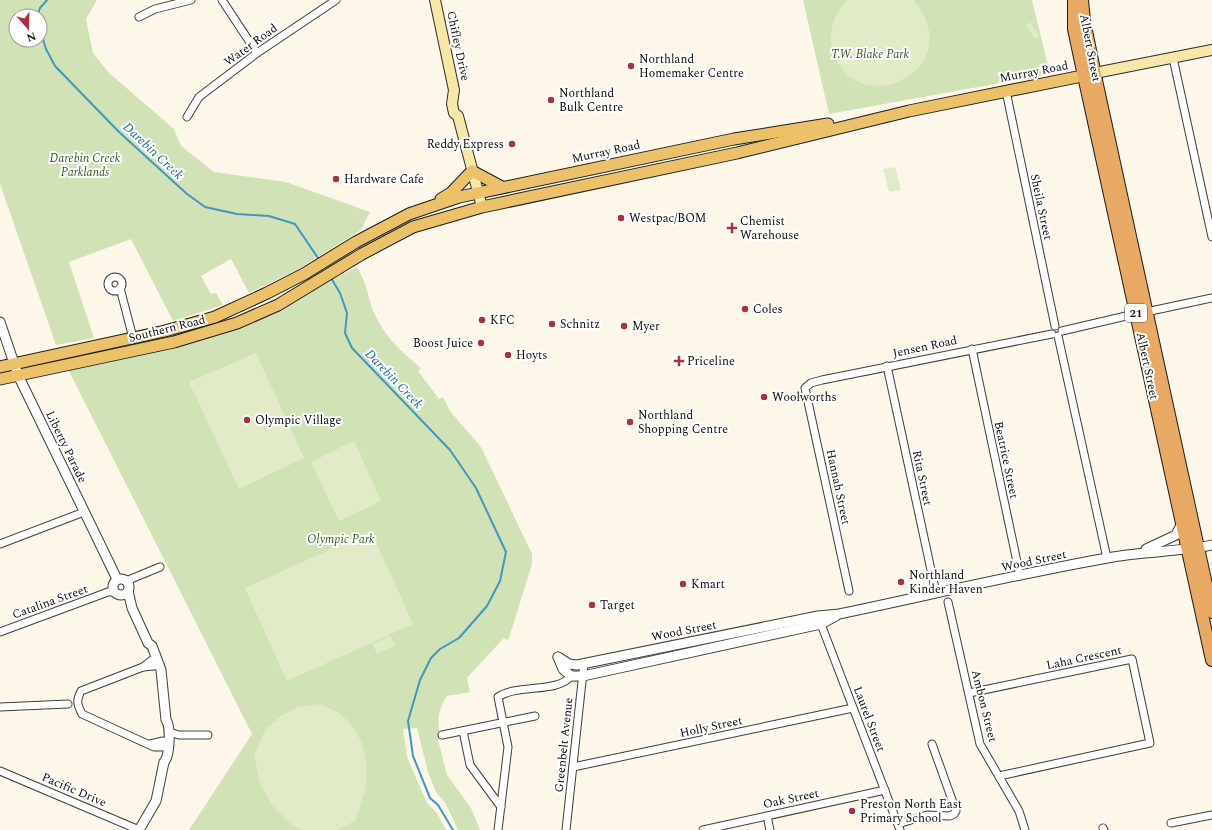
<svg xmlns="http://www.w3.org/2000/svg" width="1212" height="830" font-family="Spectral,serif">
<rect width="100%" height="100%" fill="#fdf7e9"/>
<g fill="#d1e3b6" fill-rule="evenodd">
<path d="M0,0H97L86,19L93,53L109,73L174,129L181,146L214,172L286,182L370,212L361,230L297,270L249,293L231,259L201,276L211,294L216,293L223,305L173,321L131,239L69,262L94,338L56,345L0,184ZM16,16H40V40H16Z"/>
<path d="M803,0H1032L1050,74L829,114Z"/>
<path d="M357,267C365,279 368,295 372,308C382,334 400,351 421,368L418,371L439,399L443,397L450,411L481,447L532,554V564L509,638L507,640L504,638L467,678L470,692L447,696C437,712 437,722 441,739L438,740L447,775L471,808L480,830H458L446,804L436,792L428,772L417,728L403,729L407,757L427,803L437,813L446,830H189L252,734L68,369L285,304Z"/>
</g>
<g fill="#e2ebc7">
<path d="M847,0H914C972,73 850,125 832,47C828,29 835,13 847,0Z"/>
<path d="M1030,22L1039,36L1035,39L1026,25Z"/>
<path d="M895,167L901,190L889,192L883,169Z"/>
<path d="M256,353L304,458L239,489L189,382Z"/>
<path d="M354,441L381,501L339,521L311,462Z"/>
<path d="M371,531L413,624L287,681L245,588Z"/>
<path d="M390,636L395,645L377,654L373,644Z"/>
<path d="M320,704C325,706 332,709 337,712C364,729 371,765 364,794C362,803 358,812 355,821L336,830H304L292,825L272,805L260,783L254,756L265,730L281,716L298,707Z"/>
</g>
<g fill="none" stroke-linecap="round" stroke-linejoin="round">
<g stroke="#4097bf" stroke-width="2">
<path d="M37,16L40,8L47,0"/>
<path d="M40,30L46,49L55,66L119,132L187,194L205,207L237,214L269,216L295,224L320,261"/>
<path d="M331,278L340,293L347,313L345,333L352,348L450,450L476,488L506,552L500,581L487,606L459,638L440,649L431,658L420,680L408,721L413,756L430,798L438,805L453,830"/>
</g>
<defs>
<g id="minor">
<path d="M222,0L257,53"/>
<path d="M139,17L155,9L191,0"/>
<path d="M1173,58L1212,237"/>
<path d="M1006,91L1055,326"/>
<path d="M187,117L199,97L257,53L336,0"/>
<circle cx="115" cy="284" r="7"/>
<path d="M120,288L133,338"/>
<path d="M1146,312L1212,298"/>
<path d="M1062,331L1126,316L1136,311"/>
<path d="M1058,336L1107,558"/>
<path d="M972,349L1020,576"/>
<path d="M887,366L936,593"/>
<path d="M0,544L84,512"/>
<path d="M126,581L160,567"/>
<path d="M849,591L805,388L811,383L822,380L1052,334"/>
<path d="M948,602L980,744L1019,811L1025,830"/>
<path d="M819,619L900,830"/>
<path d="M0,632L108,592H115"/>
<path d="M154,666L143,667L81,691C76,701 77,704 82,714L154,747H163"/>
<path d="M143,667L152,660"/>
<path d="M969,693L1132,659L1150,743L999,776"/>
<path d="M0,707L68,704"/>
<path d="M463,731L470,765L501,807"/>
<path d="M169,732L179,735H208"/>
<path d="M442,735L535,716"/>
<path d="M150,744L163,741"/>
<path d="M573,767L853,708"/>
<path d="M0,771L139,830"/>
<path d="M767,816L770,830"/>
<path d="M1171,823L1212,815"/>
<path d="M898,824L927,815L950,816L954,814L956,811L932,744"/>
<path d="M1103,828L1104,830"/>
<path d="M498,830L508,747L498,697C516,684 559,693 571,676"/>
<path d="M566,830L584,663"/>
<path d="M703,830L885,790"/>
</g>
<g id="tertiary">
<path d="M0,322L18,375L117,579"/>
<path d="M1146,549L1176,535L1182,523"/>
<circle cx="121" cy="587" r="8"/>
<path d="M128,591L132,608L148,643L152,646L161,670L166,720C171,726 170,757 164,762L156,801L139,830"/>
<path d="M558,657L569,664L577,665L818,616L839,614C930,595 1021,573 1113,557C1146,551 1180,552 1212,545"/>
<path d="M558,657L563,669L571,676H583L821,624L836,616"/>
</g>
<g id="secondary">
<path d="M435,0L454,90L452,104L454,113L458,116L482,207"/>
<path d="M1095,73L1212,50"/>
</g>
<g id="primary">
<path d="M441,199L451,193L472,171L502,187"/>
<path d="M0,367L165,331L215,317L267,293L304,274L356,242L409,214L459,197L734,139L828,124"/>
<path d="M0,379L174,342L237,323L278,305L362,254L413,227L482,207L737,153L909,111L1092,74"/>
</g>
<g id="trunk">
<path d="M1074,0V29L1084,76L1212,660"/>
<path d="M1082,0L1084,21L1097,85L1212,612"/>
</g>
</defs>
<use href="#minor" stroke="#3d3d3d" stroke-width="9"/>
<use href="#tertiary" stroke="#3d3d3d" stroke-width="11"/>
<use href="#secondary" stroke="#2c2c2c" stroke-width="12"/>
<use href="#primary" stroke="#1b1b1b" stroke-width="13"/>
<use href="#trunk" stroke="#1b1b1b" stroke-width="14"/>
<use href="#minor" stroke="#fff" stroke-width="7"/>
<use href="#tertiary" stroke="#fff" stroke-width="9"/>
<use href="#secondary" stroke="#f7e8a9" stroke-width="10"/>
<use href="#primary" stroke="#ebc16a" stroke-width="11"/>
<use href="#trunk" stroke="#e8a964" stroke-width="12"/>
</g>
<g fill="#ab3040" stroke="#fff" stroke-width="1.5">
<circle cx="631" cy="66" r="4"/>
<circle cx="551" cy="100" r="4"/>
<circle cx="512" cy="144" r="4"/>
<circle cx="336" cy="179" r="4"/>
<circle cx="621" cy="218" r="4"/>
<path d="M730 222h4v4h4v4h-4v4h-4v-4h-4v-4h4z"/>
<circle cx="745" cy="309" r="4"/>
<circle cx="482" cy="320" r="4"/>
<circle cx="552" cy="324" r="4"/>
<circle cx="624" cy="326" r="4"/>
<circle cx="481" cy="343" r="4"/>
<circle cx="508" cy="355" r="4"/>
<path d="M677 355h4v4h4v4h-4v4h-4v-4h-4v-4h4z"/>
<circle cx="764" cy="397" r="4"/>
<circle cx="247" cy="420" r="4"/>
<circle cx="630" cy="422" r="4"/>
<circle cx="901" cy="582" r="4"/>
<circle cx="683" cy="584" r="4"/>
<circle cx="592" cy="605" r="4"/>
<circle cx="852" cy="811" r="4"/>
</g>
<g text-anchor="middle" dominant-baseline="central" stroke-width="4" stroke-linejoin="round" paint-order="stroke">
<rect fill="#fff" stroke="#545454" stroke-width="1" x="1125" y="304" width="22" height="18" rx="3"/>
<g font-size="11" font-weight="bold" fill="#0a0a0a">
<text x="1136" y="313">21</text>
</g>
<g font-size="12" fill="#0a0a0a" stroke="#fff">
<text transform="translate(251 45) rotate(-36)">Water Road</text>
<text transform="translate(458 46) rotate(78)">Chifley Drive</text>
<text transform="translate(1090 48) rotate(79)">Albert Street</text>
<text transform="translate(1034 72) rotate(-11)">Murray Road</text>
<text transform="translate(606 152) rotate(-12)">Murray Road</text>
<text transform="translate(1041 207) rotate(78)">Sheila Street</text>
<text transform="translate(167 329) rotate(-14)">Southern Road</text>
<text transform="translate(925 347) rotate(-12)">Jensen Road</text>
<text transform="translate(1147 366) rotate(78)">Albert Street</text>
<text transform="translate(66 447) rotate(64)">Liberty Parade</text>
<text transform="translate(1006 460) rotate(78)">Beatrice Street</text>
<text transform="translate(922 478) rotate(78)">Rita Street</text>
<text transform="translate(838 487) rotate(78)">Hannah Street</text>
<text transform="translate(1034 561) rotate(-12)">Wood Street</text>
<text transform="translate(50 602) rotate(-20)">Catalina Street</text>
<text transform="translate(684 631) rotate(-11)">Wood Street</text>
<text transform="translate(1084 658) rotate(-12)">Laha Crescent</text>
<text transform="translate(984 706) rotate(76)">Ambon Street</text>
<text transform="translate(869 719) rotate(69)">Laurel Street</text>
<text transform="translate(711 727) rotate(-12)">Holly Street</text>
<text transform="translate(564 745) rotate(-84)">Greenbelt Avenue</text>
<text transform="translate(74 790) rotate(23)">Pacific Drive</text>
<text transform="translate(791 799) rotate(-12)">Oak Street</text>
</g>
<g font-size="12" font-style="italic" fill="#325a21" stroke="#fff">
<text x="870" y="54">T.W. Blake Park</text>
<text x="85" y="158">Darebin Creek<tspan x="85" dy="14">Parklands</tspan></text>
<text x="341" y="539">Olympic Park</text>
</g>
<g font-size="12" fill="#0a0a0a" stroke="#fff" text-anchor="start">
<text x="639" y="59">Northland<tspan x="639" dy="14">Homemaker Centre</tspan></text>
<text x="559" y="93">Northland<tspan x="559" dy="14">Bulk Centre</tspan></text>
<text x="504" y="144" text-anchor="end">Reddy Express</text>
<text x="344" y="179">Hardware Cafe</text>
<text x="629" y="218">Westpac/BOM</text>
<text x="740" y="221">Chemist<tspan x="740" dy="14">Warehouse</tspan></text>
<text x="753" y="309">Coles</text>
<text x="490" y="320">KFC</text>
<text x="560" y="324">Schnitz</text>
<text x="632" y="326">Myer</text>
<text x="473" y="343" text-anchor="end">Boost Juice</text>
<text x="516" y="355">Hoyts</text>
<text x="687" y="361">Priceline</text>
<text x="772" y="397">Woolworths</text>
<text x="638" y="415">Northland<tspan x="638" dy="14">Shopping Centre</tspan></text>
<text x="255" y="420">Olympic Village</text>
<text x="909" y="575">Northland<tspan x="909" dy="14">Kinder Haven</tspan></text>
<text x="691" y="584">Kmart</text>
<text x="600" y="605">Target</text>
<text x="860" y="804">Preston North East<tspan x="860" dy="14">Primary School</tspan></text>
</g>
<g font-size="13" font-style="italic" fill="#20678e" stroke="#fff">
<text transform="translate(153 151) rotate(43)">Darebin Creek</text>
<text transform="translate(394 379) rotate(46)">Darebin Creek</text>
</g>
</g>
<g transform="translate(28 28) rotate(160)"><circle r="19" fill="#ffffff" stroke="#9d9d9d"/>
<path d="M0-3L7 15L0 10L-7 15Z" fill="#ab3040"/>
<text y="-6" font-size="11" font-weight="bold" text-anchor="middle" fill="#0a0a0a">N</text>
</g>
</svg>
